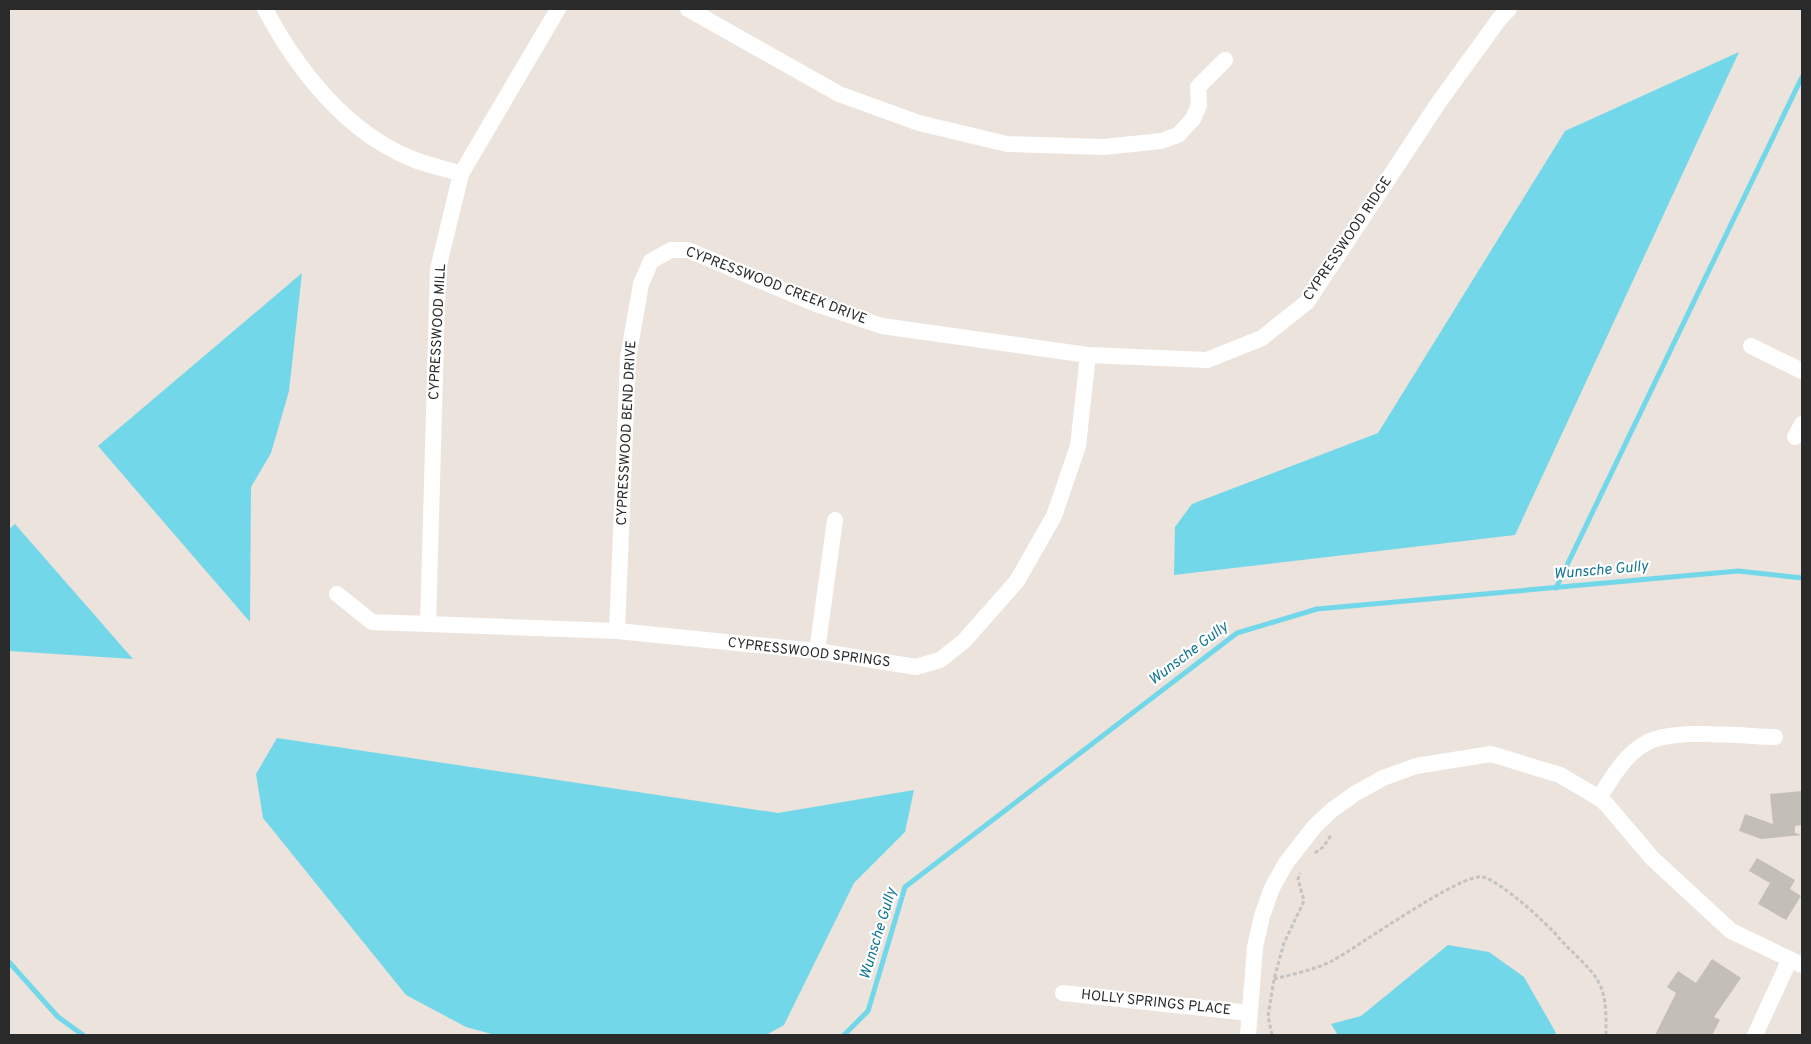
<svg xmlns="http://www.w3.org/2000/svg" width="1811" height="1044" font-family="Overpass,sans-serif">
<rect width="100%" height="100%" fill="#ebe3dc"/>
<g fill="#73d7ea">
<path d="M1739,52L1515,535L1174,575L1175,527L1192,504L1378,433L1565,131Z"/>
<path d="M302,273L289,391L271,453L251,487L250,622L98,446Z"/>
<path d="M15,524L133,659L9,651V529Z"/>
<path d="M277,738L778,813L914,790L905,832L854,883L784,1025L766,1035H495L466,1027L406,995L263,818L256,774Z"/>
<path d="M1448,945L1489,952L1524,977L1556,1033L1554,1035H1338L1331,1024L1361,1016Z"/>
</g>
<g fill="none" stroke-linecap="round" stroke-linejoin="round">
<g stroke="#73d7ea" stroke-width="5">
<path d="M1556,588L1802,77"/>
<path d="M9,962L58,1017L83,1035"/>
<path d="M844,1035L868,1011L905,887L1237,633L1317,609L1738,571L1802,578"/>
</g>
</g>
<g fill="#c4beb8">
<path d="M1802,791V825L1795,826V833L1802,835L1761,839L1739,831L1745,814L1773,824L1770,794Z"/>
<path d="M1757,858L1795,880L1790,889L1801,896L1786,920L1758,904L1770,883L1749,871Z"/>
<path d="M1712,959L1741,978L1714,1017L1720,1020L1712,1035H1655L1676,993L1667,987L1678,971L1696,983Z"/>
</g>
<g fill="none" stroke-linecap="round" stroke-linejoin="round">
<g stroke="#c3c3c3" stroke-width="3" stroke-dasharray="4 2.5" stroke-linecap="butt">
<path d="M1315,853L1323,847L1332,834"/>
<path d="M1274,979C1293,974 1314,970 1332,961C1358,947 1462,872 1483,877C1500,881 1547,923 1559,938C1571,952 1591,967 1599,983C1607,998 1606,1019 1606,1035"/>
<path d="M1272,1035L1268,1016L1274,979L1284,943L1304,901L1298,879L1300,873"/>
</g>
<g stroke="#fff" stroke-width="16">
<path d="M265,9C297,69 345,131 410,158C426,165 444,168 461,174"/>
<path d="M688,9L839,94L919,123L1007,144L1104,147L1161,141L1178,135L1193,119L1199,105L1198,87L1225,60"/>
<path d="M1751,346L1802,371"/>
<path d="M1795,437L1802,424"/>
<path d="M337,594L372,622L617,631L817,651L916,667L940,660L964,641L1017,581L1054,516L1078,446L1088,355"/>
<path d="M428,624L438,269L461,174L558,9"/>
<path d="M617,631L628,358L641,284L651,261L671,250H688L816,304L882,326L1088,355L1207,360L1262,338L1307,302L1439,102L1500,18L1509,9"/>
<path d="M817,651L835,520"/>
<path d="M1599,798C1612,778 1624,755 1646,743C1672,728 1743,736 1775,737"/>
<path d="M1063,993L1249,1013"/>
<path d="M1248,1035L1255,947L1262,916L1272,888L1286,863L1314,827L1332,810L1356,793L1383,778L1416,766L1491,754L1560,775L1599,798L1607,805L1652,858L1731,931L1802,965"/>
<path d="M1755,1035L1790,959"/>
</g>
</g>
<g text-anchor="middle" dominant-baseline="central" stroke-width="4.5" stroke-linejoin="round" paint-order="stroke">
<g font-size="14" fill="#2a2a2a" stroke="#fff">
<text transform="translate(1348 239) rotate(-56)">CYPRESSWOOD RIDGE</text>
<text transform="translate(776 286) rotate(21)">CYPRESSWOOD CREEK DRIVE</text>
<text transform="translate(438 332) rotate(-87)">CYPRESSWOOD MILL</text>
<text transform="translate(627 433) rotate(-87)">CYPRESSWOOD BEND DRIVE</text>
<text transform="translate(809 653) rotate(7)">CYPRESSWOOD SPRINGS</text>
<text transform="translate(1156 1003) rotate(6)">HOLLY SPRINGS PLACE</text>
</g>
<g font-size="15" font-style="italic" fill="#127795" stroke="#fff">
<text transform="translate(1601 571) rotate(-5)">Wunsche Gully</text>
<text transform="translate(1189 654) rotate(-37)">Wunsche Gully</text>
<text transform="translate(879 934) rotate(-73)">Wunsche Gully</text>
</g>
</g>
<rect width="1811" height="1044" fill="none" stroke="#2a2a2a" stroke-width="20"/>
</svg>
